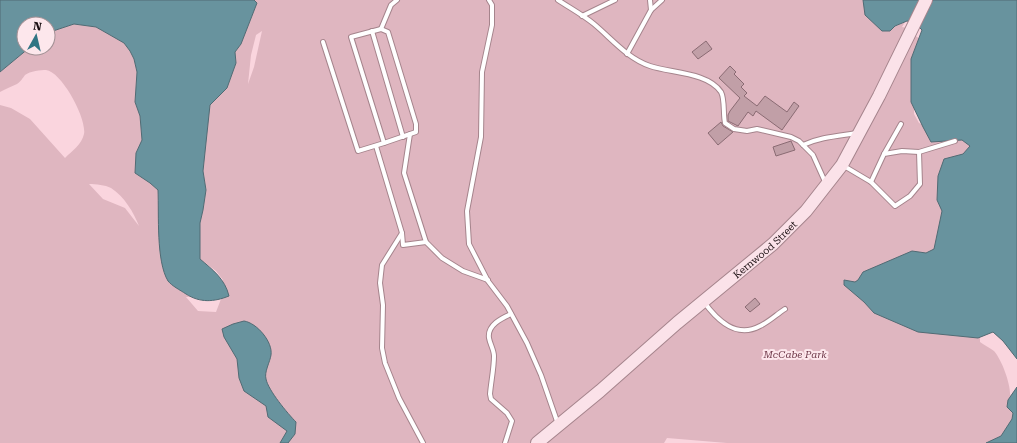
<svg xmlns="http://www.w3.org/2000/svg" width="1017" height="443" font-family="'Roboto Serif',serif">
<rect width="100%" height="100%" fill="#fad5de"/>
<path fill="#dfb6c0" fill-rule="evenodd" d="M254,0H865L880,29L896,26L905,22L902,27L907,28L917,37L928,43L914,98V114L919,123L969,143L970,146L1017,359L1003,341L993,332L980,337V342C984,345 990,348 994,351C1002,360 1011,385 1010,396L1017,387V443H727L667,438L664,443H0V105L11,108L30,119L65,158C72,151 82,144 84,134C87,119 62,72 46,70C41,70 30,71 25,75C22,79 21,81 17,84C11,87 5,89 0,92V72L29,48H48V34L53,31L74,24L96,27L124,43L130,51L134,59L137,72L135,102L140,116L142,140L136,153L135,173L150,183L158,190L160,244L178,289L191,297H186L198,311L216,312L221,299L223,280L216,271L200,259V223L203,210L206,190L203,171L208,113L210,105L227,88L236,63L235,52L241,44L257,3ZM262,31L254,67L248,84L251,55L256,35ZM89,184C96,184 105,185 111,188C124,196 134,213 139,226L125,208L103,199Z"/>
<g fill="#68939e" stroke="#516b74">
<path d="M0,0H254L257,3L241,44L235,52L236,63L227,88L210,105L203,171L206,190L203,210L200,223V259C213,270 225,279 229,296C214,302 200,303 186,294C180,290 172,286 168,281C156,261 159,215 158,190L150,183L135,173L136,153L142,140L140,116L135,102L137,72L134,59L130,51L124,43L96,27L74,24L53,31L48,34V24H24V48H29L0,72Z"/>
<path d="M863,0H1017V359L1003,341L993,332L978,338L918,332L874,313L864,302L844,285V280L855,282L858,280L863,272L912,251L926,253L934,249L942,211L937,200L938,176L944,159L963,154L970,146L962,140L931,142L923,127L911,102V59L922,30L915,23L907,21L895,26L890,31H882L865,15Z"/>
<path d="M244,321C257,323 273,342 271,355C270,362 264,372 266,379C268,390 288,414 296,422L295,434L288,443H280L287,431L268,417L266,406L244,391L239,378L237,359L224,337L222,329L233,324Z"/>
<path d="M1017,387V443H986L1001,436L1012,419L1013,413L1007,407L1008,400Z"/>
</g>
<g fill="#c19fa7" stroke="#8a6b73">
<path d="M706,41L712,49L698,59L692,52Z"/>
<path d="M730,66L736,72L734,74L744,84L741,87L747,93L744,96L757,106L765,96L787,112L794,102L799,106L782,130L756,111L753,116L748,112L738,126L728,121V115L730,111L740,98L719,78Z"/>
<path d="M721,122L723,126L733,132L718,145L708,133Z"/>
<path d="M791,141L795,150L776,156L773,147Z"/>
<path d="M755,298L760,304L750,312L745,307Z"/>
</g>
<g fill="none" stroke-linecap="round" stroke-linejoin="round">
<defs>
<g id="service">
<path d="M489,0L492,5V25L482,72L481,137L467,211L469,244L488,281L507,306L527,343L541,375L558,424"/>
<path d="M558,0C570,8 583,15 594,24C612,39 627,58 650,66C670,73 708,72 721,92C725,99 723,115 725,123L734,129L747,131L757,129L791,137L799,141L813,155L826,184"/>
<path d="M650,0L651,10"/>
<path d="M582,16L615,0"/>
<path d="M381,29L388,32L416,124V132L384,143L351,37Z"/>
<path d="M381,29L391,5L397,0"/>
<path d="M372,31L403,137"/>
<path d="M323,42L358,151L384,143"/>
<path d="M627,54L651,10L662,0"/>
<path d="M410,134L404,173L426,242L442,258L463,271L488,280"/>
<path d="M803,145C820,137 838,136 857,133"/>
<path d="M376,146L402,233L403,245L426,242"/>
<path d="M884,154L901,124"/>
<path d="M844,166L871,182L895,206L910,196L920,184L919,152"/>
<path d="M871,182L884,154L902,151L919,152L955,141"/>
<path d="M402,233L382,265L380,283L383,305L382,348L385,363L399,398L423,443"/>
<path d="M704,302C717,320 736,339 760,326C769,322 777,314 785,309"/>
<path d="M505,443L512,421L507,413L491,399L490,394C491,382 494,368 494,356C494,350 490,344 489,338C487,325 502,318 511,314"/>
</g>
<g id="secondary">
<path id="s1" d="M537,443L600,391L677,323L773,244L806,211L842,165L879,96L926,0"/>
</g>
</defs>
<use href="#service" stroke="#a5848c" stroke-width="6"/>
<use href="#secondary" stroke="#a5848c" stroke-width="14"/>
<use href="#service" stroke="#fff" stroke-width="4"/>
<use href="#secondary" stroke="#fbe2e9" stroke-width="12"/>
</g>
<g text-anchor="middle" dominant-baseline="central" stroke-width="4" stroke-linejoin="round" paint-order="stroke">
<g font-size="10" fill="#1a0e11" stroke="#fde7ec">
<text stroke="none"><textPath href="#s1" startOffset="299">Kernwood Street</textPath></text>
</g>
<g font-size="10" font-style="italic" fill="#6f3849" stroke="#fde7ec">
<text x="795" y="354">McCabe Park</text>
</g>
</g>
<g transform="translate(36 36) rotate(8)"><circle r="19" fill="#fde7ec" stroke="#a29094"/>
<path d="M0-3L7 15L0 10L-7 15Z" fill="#317584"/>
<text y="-6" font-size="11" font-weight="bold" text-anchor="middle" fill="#1a0e11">N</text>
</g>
</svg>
